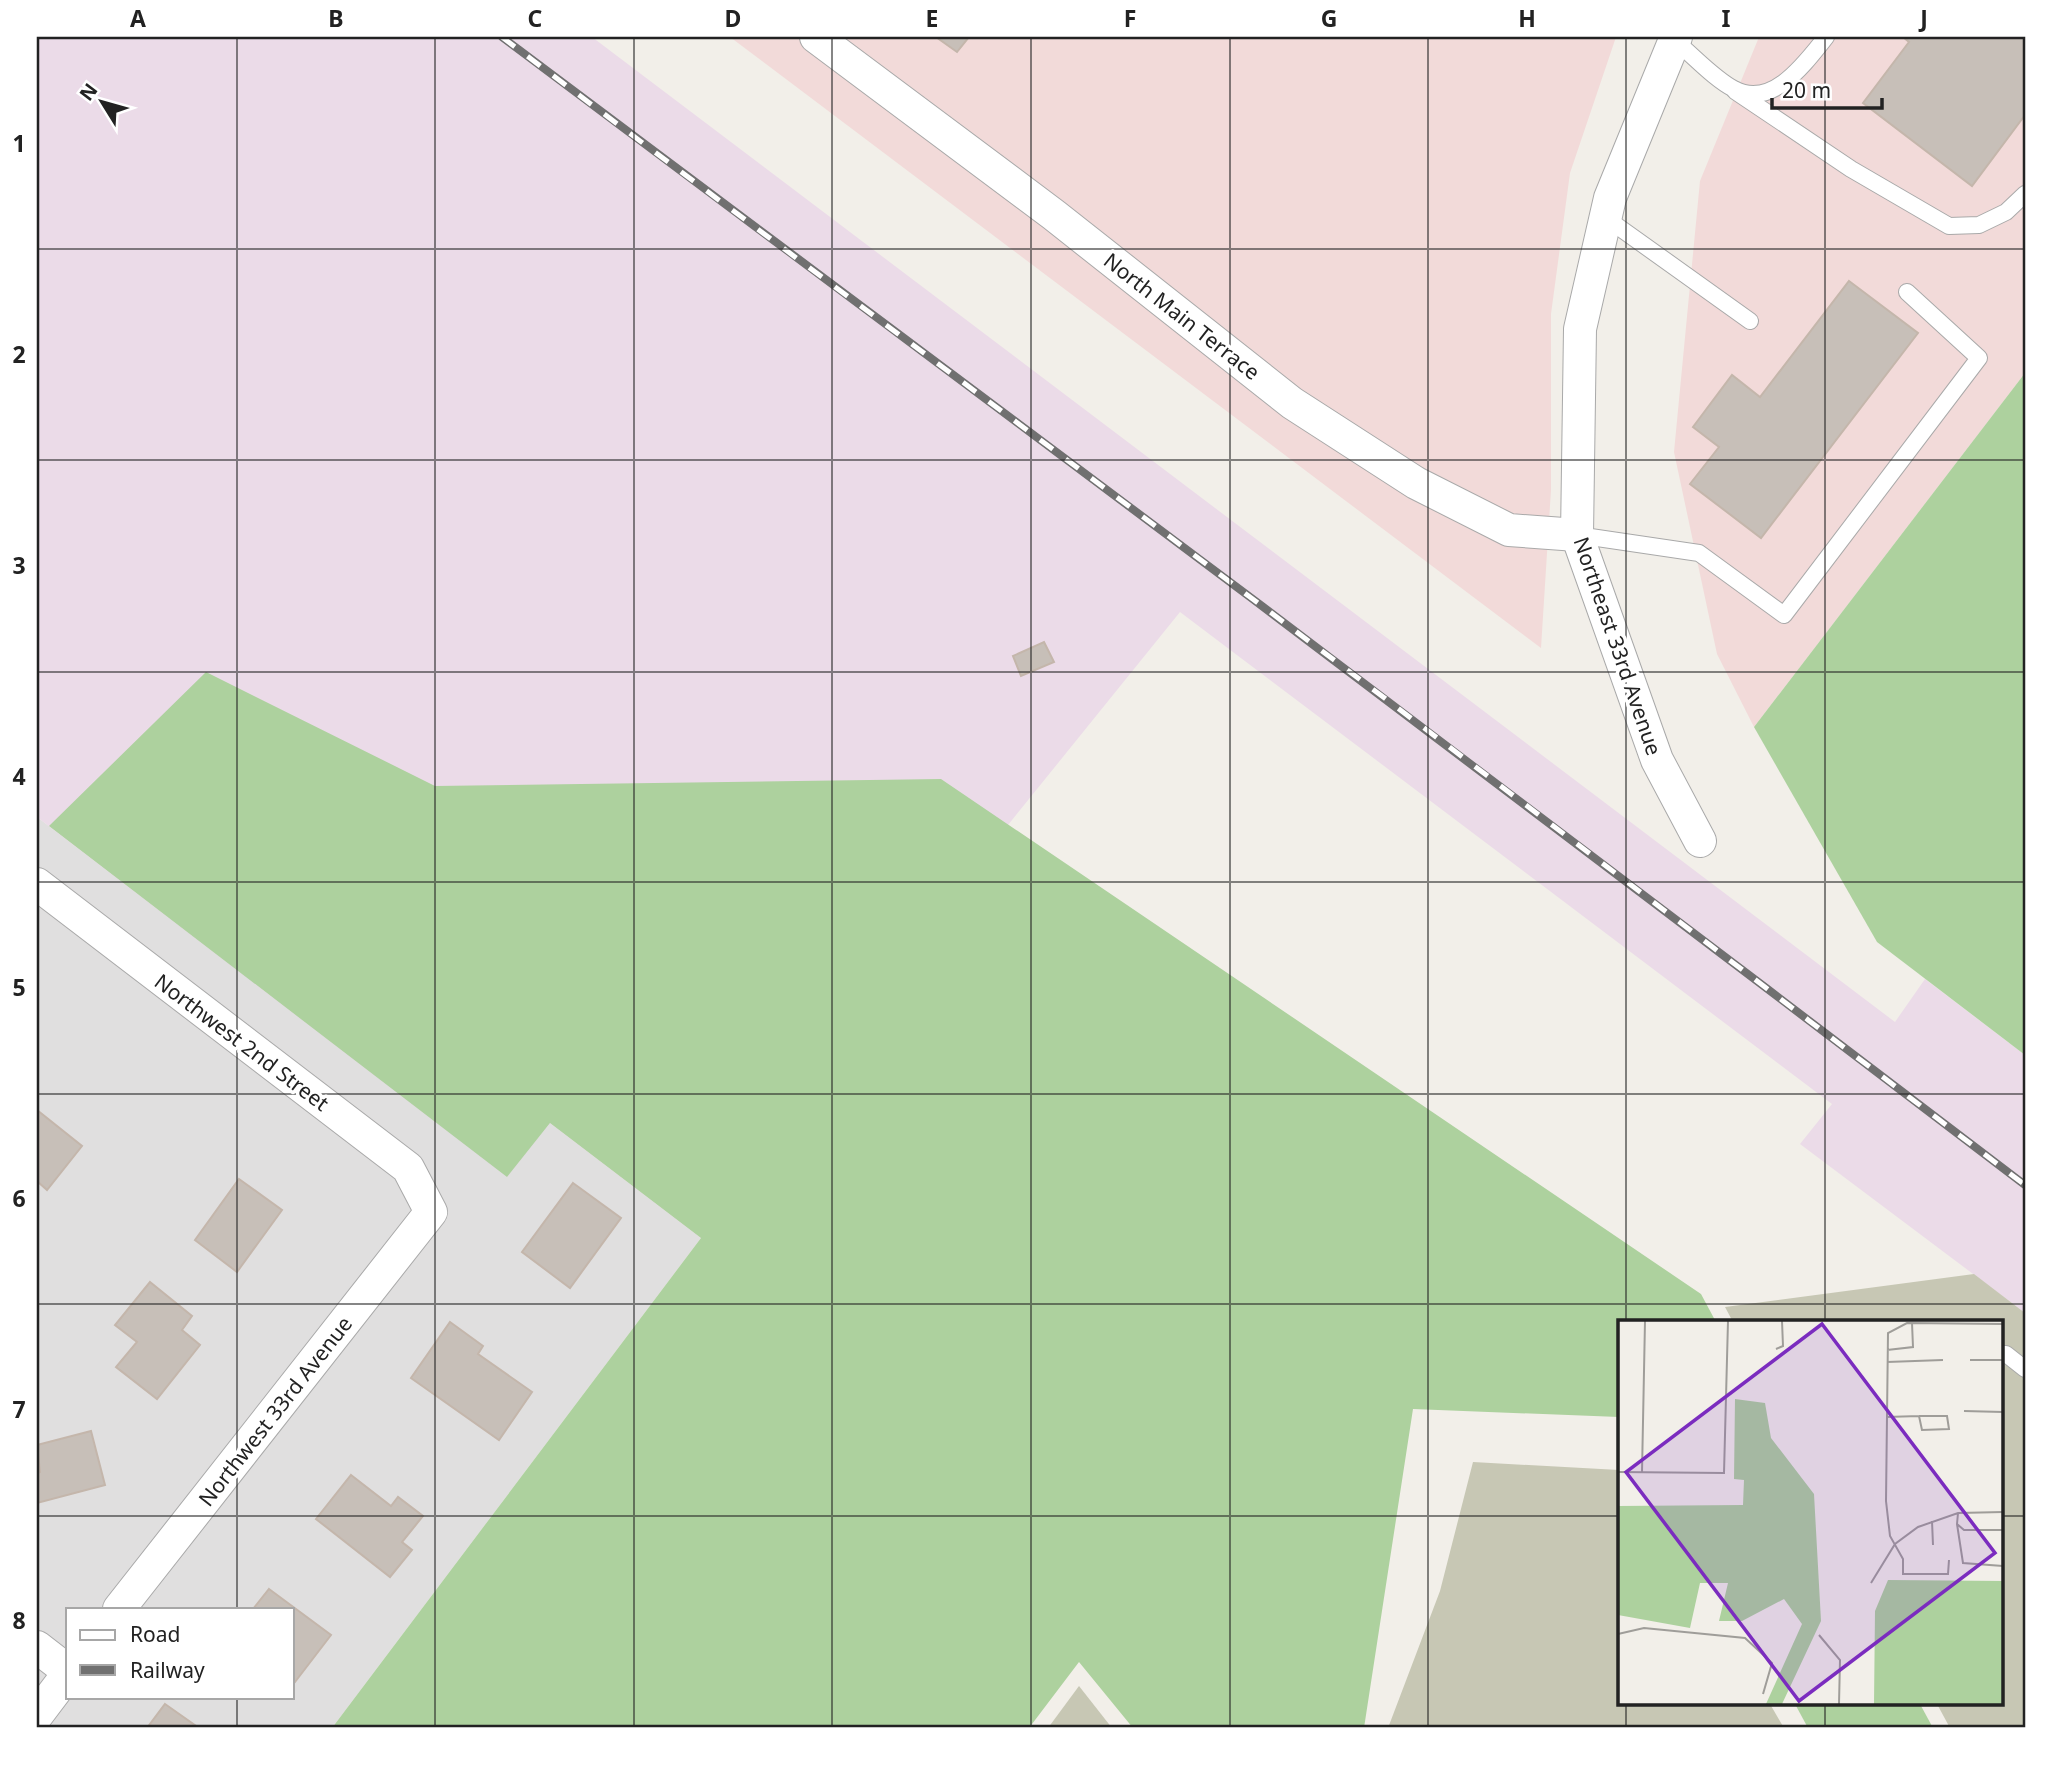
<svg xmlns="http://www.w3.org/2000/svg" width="2062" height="1765" font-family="'Noto Sans',sans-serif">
<rect width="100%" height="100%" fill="#f2efe9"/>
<path fill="#e0dfdf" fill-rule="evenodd" d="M37,817L507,1176L550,1123L701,1238L332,1728H37ZM68,1609H292V1697H68Z"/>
<g fill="#f2dad9">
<path d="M730,37H1616L1570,173L1551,314V490L1541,648Z"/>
<path d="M1759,37H2025V373L1754,727L1717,654L1674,452L1700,181Z"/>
</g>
<path fill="#ebdbe8" d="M37,37H592L1895,1022L1925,979L2025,1055V1313L1800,1144L1832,1104L1180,612L1008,825L701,1238L550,1123L507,1177L37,817Z"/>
<g fill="#c7c7b4">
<path d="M1974,1274L2025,1313V1728H1950L1937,1704H2001V1322H1733L1725,1307Z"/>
<path d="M1473,1462L1619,1470V1704H1770L1784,1728H1388L1440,1591Z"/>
<path d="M1079,1686L1112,1728H1048Z"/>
</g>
<g fill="#add19e">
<path d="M2025,373V1055L1877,942L1754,727Z"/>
<path d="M206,672L435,786L941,779L1701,1294L1716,1322H1619V1417L1413,1409L1364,1728H1133L1079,1662L1029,1728H332L701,1238L550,1123L507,1177L49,826Z"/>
<path d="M1795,1704H1920L1933,1728H1808Z"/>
</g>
<g fill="#c7bfb8" stroke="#c4b6ab" stroke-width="2">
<path d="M936,37H969L957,52Z"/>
<path d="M1903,37H2025V115L1972,186L1863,103L1909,42Z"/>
<path d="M1849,281L1918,333L1761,538L1690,484L1719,447L1693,427L1732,375L1760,397Z"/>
<path d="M1044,642L1054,662L1021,676L1013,656Z"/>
<path d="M37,1110L82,1146L47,1190L37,1181Z"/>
<path d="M239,1179L282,1210L237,1272L195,1240Z"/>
<path d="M573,1183L621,1218L570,1288L522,1252Z"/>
<path d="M150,1282L192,1316L182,1330L200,1345L157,1399L116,1367L137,1342L115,1325Z"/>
<path d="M450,1322L483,1346L478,1354L532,1392L499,1440L411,1378Z"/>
<path d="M91,1431L105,1485L37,1503V1473L40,1472L37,1445Z"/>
<path d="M351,1475L391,1506L398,1497L423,1516L402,1542L412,1550L390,1577L316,1519Z"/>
<path d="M269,1589L331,1635L295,1682L292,1680V1609H253Z"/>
<path d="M165,1704L199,1728H147Z"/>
</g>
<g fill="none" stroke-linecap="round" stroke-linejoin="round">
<defs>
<g id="lane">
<path d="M1674,40C1693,55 1713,78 1734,89C1772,110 1806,62 1826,37"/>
<path d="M1735,91L1851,169L1949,226L1979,225L2006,212L2025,194"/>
<path d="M1606,218L1750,321"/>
<path d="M1577,535L1699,553L1784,615L1979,358L1907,292"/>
<path d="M2001,1354H2006L2025,1369"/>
</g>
<g id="street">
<path d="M816,37L1054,215L1292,403L1416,483L1509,530L1577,535"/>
<path d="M1676,37L1610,198L1580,329L1577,535L1657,760L1700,841"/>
<path d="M37,884L408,1168L431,1212L119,1609"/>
<path d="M37,1647L68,1671"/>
<path d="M37,1715L68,1674"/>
</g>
</defs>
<use href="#lane" stroke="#a9a9a9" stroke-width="18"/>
<use href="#street" stroke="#a9a9a9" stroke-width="34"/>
<use href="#lane" stroke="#fff" stroke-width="16"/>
<use href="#street" stroke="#fff" stroke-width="32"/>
<defs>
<path id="rail" d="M502,37C752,226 1004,412 1254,600C1512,793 1768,990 2025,1185"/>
</defs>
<use href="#rail" stroke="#707070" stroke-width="8"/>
<use href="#rail" stroke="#fff" stroke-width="5" stroke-dasharray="16" stroke-linecap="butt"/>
</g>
<path fill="none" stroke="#222" stroke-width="2" stroke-opacity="0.55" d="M237,37V1609M435,37V1728M634,37V1728M832,37V1728M1031,37V1728M1230,37V1728M1428,37V1728M1626,37V1322M1825,37V1322M37,249H2025M37,460H2025M37,672H2025M37,882H2025M37,1094H2025M37,1304H2025M37,1516H1619M2001,1516H2025M237,1697V1728M1626,1704V1728M1825,1704V1728"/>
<g text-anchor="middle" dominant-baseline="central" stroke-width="7" stroke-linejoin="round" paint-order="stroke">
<g font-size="21" fill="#222" stroke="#fff">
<text transform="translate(1182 316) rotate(38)">North Main Terrace</text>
<text transform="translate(1618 646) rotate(71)">Northeast 33rd Avenue</text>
<text transform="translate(242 1042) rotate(37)">Northwest 2nd Street</text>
<text transform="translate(275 1411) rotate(-52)">Northwest 33rd Avenue</text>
</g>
</g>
<g transform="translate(1618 1320)">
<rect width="385" height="385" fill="#f2efe9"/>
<path d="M117,79L147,83L153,118L196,174L203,301L164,384H148L184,304L166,279L124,301H101L110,263H82L72,308L0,295V186L125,185L126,160L116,159ZM270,260L385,261V384H256L257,291Z" fill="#add19e"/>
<path fill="none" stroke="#9f9d99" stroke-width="2" d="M158,29L165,26L164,1M269,30L295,27L294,3M352,40H385M269,42L325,40M346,91L385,92M268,97L301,96L304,110L331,109L329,96H301M0,152L106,153L110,1M24,152L27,1M340,193L339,204L346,210H385M314,201L315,225M339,204L345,243L385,246M331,240L330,254H285V239L272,216L268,181L270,13L289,3L385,4M253,263L277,224L300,207L340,193L385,192M0,314L26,308L127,318L154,343L145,374M201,315L222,340L221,384"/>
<path fill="#7b2cbf" fill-opacity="0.15" stroke="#7b2cbf" stroke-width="3.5" d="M204,4L377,233L181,381L8,152Z"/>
<rect width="385" height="385" fill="none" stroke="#222" stroke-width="3.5"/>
</g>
<rect width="2062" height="1765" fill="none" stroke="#ffffff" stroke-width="77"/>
<rect x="66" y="1608" width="228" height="91" fill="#ffffff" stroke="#a7a7a7" stroke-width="2"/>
<rect x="80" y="1630" width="35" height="10" fill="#ffffff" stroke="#a7a7a7" stroke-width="2"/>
<text x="130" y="1642" font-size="21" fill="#222222">Road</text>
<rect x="80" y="1665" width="35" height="10" fill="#707070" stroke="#a7a7a7" stroke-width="2"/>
<text x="130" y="1678" font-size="21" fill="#222222">Railway</text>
<g transform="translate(102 102) rotate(307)" stroke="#ffffff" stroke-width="5" paint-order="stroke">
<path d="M0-5L12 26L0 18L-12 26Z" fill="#222222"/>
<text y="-10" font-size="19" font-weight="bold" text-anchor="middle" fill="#222222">N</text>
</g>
<path d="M1772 98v10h110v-10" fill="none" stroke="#222222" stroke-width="3.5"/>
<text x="1782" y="98" font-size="21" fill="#222222" stroke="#ffffff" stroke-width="5" paint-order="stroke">20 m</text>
<rect x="38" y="38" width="1986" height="1688" fill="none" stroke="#222" stroke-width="2.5"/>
<g font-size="23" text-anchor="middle" font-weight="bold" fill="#222">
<text x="138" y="27">A</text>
<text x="336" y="27">B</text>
<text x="535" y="27">C</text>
<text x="733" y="27">D</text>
<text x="932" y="27">E</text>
<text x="1130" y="27">F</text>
<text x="1329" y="27">G</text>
<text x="1527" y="27">H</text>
<text x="1726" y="27">I</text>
<text x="1924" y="27">J</text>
<text x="19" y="152">1</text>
<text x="19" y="363">2</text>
<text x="19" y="574">3</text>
<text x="19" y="785">4</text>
<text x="19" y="996">5</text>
<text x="19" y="1207">6</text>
<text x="19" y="1418">7</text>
<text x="19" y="1629">8</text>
</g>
</svg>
